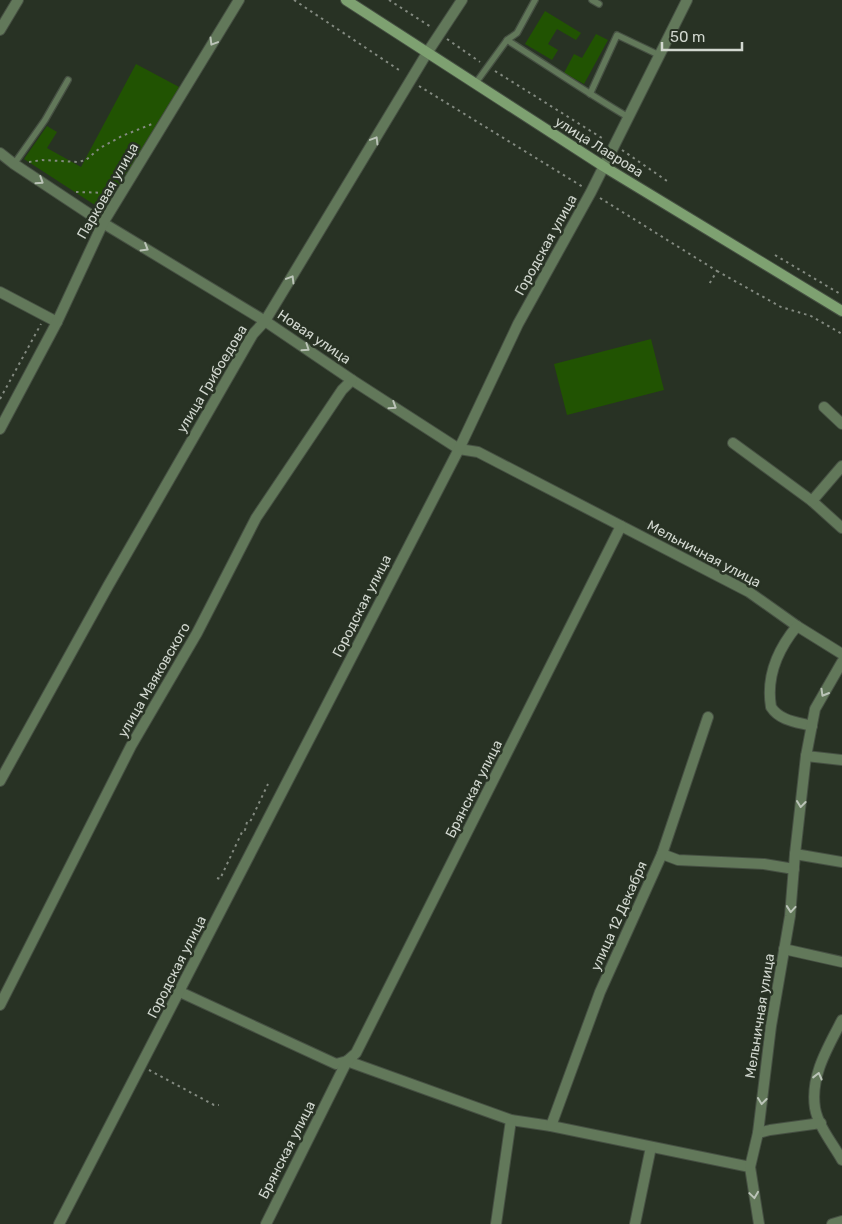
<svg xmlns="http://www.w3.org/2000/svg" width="842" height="1224" font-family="Rubik,sans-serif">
<rect width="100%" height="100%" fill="#283224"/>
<g fill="#215302">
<path d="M545,11L581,33L576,40L557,29L548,44L558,50L552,60L525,44Z"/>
<path d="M596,34L608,40L584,84L564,73L574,54L582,58Z"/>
<path d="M136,64L181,88L104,211L24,159L47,126L57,132L47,148L81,167Z"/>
<path d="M651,339L664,390L567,415L554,364Z"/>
</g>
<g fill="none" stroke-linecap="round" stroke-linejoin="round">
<defs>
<g id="service">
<path d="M592,0L599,4"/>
<path d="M507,40L517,33L535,0"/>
<path d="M475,84L507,40C548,66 587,93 628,117"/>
<path d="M590,94L617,35L659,55"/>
<path d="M14,164L45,120L68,80"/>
</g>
<g id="minor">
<path d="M0,30L18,0"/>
<path d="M0,153L14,164L103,223L265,321L352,380L459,449L478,452L749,592L797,626L842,654"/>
<path d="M0,292L57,322"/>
<path d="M824,407L842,424"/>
<path d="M0,429L57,322L103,223L239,0"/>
<path d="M733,443L812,501L842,528"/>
<path d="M812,501L842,466"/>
<path d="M797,626C778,649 766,677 771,707C780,721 797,722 812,726"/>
<path d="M806,756L842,760"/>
<path d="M0,781L108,586L253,334L265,321L427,53L462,0"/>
<path d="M662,854L678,860L764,864L794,869"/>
<path d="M795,854L842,862"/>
<path d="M784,949L842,962"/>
<path d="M180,992L336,1064L347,1061"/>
<path d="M0,1005L131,746L197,633L256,518L342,390L352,380"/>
<path d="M842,1020C828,1047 810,1076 815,1108C818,1126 833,1144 842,1160"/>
<path d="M347,1061L511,1120L551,1126L750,1167"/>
<path d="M551,1126L600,992L662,854L708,717"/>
<path d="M758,1133L770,1130L821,1123"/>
<path d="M59,1224L459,449L518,324L591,192L687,0"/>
<path d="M266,1224L347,1061L356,1053L621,526"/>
<path d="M496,1224L511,1120"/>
<path d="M635,1224L651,1147"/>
<path d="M759,1224L750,1167L758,1133L771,1026L790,916L795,854L806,756L815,709L842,662"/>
<path d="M832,1224L842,1221"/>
</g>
<path id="secondary" d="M346,0L603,166L842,311"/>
</defs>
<use href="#service" stroke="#465043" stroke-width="8"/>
<use href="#minor" stroke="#465043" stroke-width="12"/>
<use href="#secondary" stroke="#465043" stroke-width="12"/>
<g stroke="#838a80" stroke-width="2" stroke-dasharray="2.5 4" stroke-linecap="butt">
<path d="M294,0L402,72"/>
<path d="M389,0L431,27"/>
<path d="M447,39L480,62"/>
<path d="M495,71L605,140"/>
<path d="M419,86L583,187"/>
<path d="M622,150L667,181"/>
<path d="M29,162L42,160L78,162L86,160L100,148L122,136L152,124"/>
<path d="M76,192L111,193"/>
<path d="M600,198L717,271L708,286"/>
<path d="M775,255L842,295"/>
<path d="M717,271L781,307L811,316L842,334"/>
<path d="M0,399L41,324"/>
<path d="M217,878L220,879L243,830H245L247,822H250L268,784"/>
<path d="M149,1070L214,1105H219"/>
</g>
<use href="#service" stroke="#62785a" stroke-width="5.5"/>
<use href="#minor" stroke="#62785a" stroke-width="10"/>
<use href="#secondary" stroke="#7ea171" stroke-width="10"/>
</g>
<defs><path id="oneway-chevron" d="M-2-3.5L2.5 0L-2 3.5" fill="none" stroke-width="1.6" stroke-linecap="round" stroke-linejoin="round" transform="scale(1.25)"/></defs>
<g stroke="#bbc4b8">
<use href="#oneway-chevron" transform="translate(213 42) rotate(121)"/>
<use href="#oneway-chevron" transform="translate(375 140) rotate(-59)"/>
<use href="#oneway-chevron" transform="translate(40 181) rotate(33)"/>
<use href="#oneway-chevron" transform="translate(145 248) rotate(31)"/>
<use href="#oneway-chevron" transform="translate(291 279) rotate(-59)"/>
<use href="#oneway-chevron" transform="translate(306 348) rotate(34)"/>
<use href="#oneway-chevron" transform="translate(393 406) rotate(33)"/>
<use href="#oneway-chevron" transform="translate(824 693) rotate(120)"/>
<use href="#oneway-chevron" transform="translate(801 804) rotate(97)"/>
<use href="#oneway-chevron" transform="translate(791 909) rotate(95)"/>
<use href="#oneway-chevron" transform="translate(818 1076) rotate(-76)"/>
<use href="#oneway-chevron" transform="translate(762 1101) rotate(97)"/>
<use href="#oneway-chevron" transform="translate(754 1195) rotate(82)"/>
</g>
<g text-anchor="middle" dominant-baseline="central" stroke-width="5" stroke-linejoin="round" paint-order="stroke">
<g font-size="14" fill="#d1d7cf" stroke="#283224">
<text transform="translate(599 147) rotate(32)">улица Лаврова</text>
<text transform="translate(108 191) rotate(-60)">Парковая улица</text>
<text transform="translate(546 245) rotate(-61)">Городская улица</text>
<text transform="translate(314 337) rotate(34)">Новая улица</text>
<text transform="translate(212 379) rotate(-59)">улица Грибоедова</text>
<text transform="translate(704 554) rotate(28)">Мельничная улица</text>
<text transform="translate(362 606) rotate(-63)">Городская улица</text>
<text transform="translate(154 680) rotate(-60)">улица Маяковского</text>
<text transform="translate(474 789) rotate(-63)">Брянская улица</text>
<text transform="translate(619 916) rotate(-66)">улица 12 Декабря</text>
<text transform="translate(177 967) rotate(-63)">Городская улица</text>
<text transform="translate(760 1016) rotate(-81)">Мельничная улица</text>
<text transform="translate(287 1150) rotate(-63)">Брянская улица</text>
</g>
</g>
<path d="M662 42v8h80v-8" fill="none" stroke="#d1d7cf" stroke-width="2.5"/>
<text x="670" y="42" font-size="15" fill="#d1d7cf" stroke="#283224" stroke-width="4" paint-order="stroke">50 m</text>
</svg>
